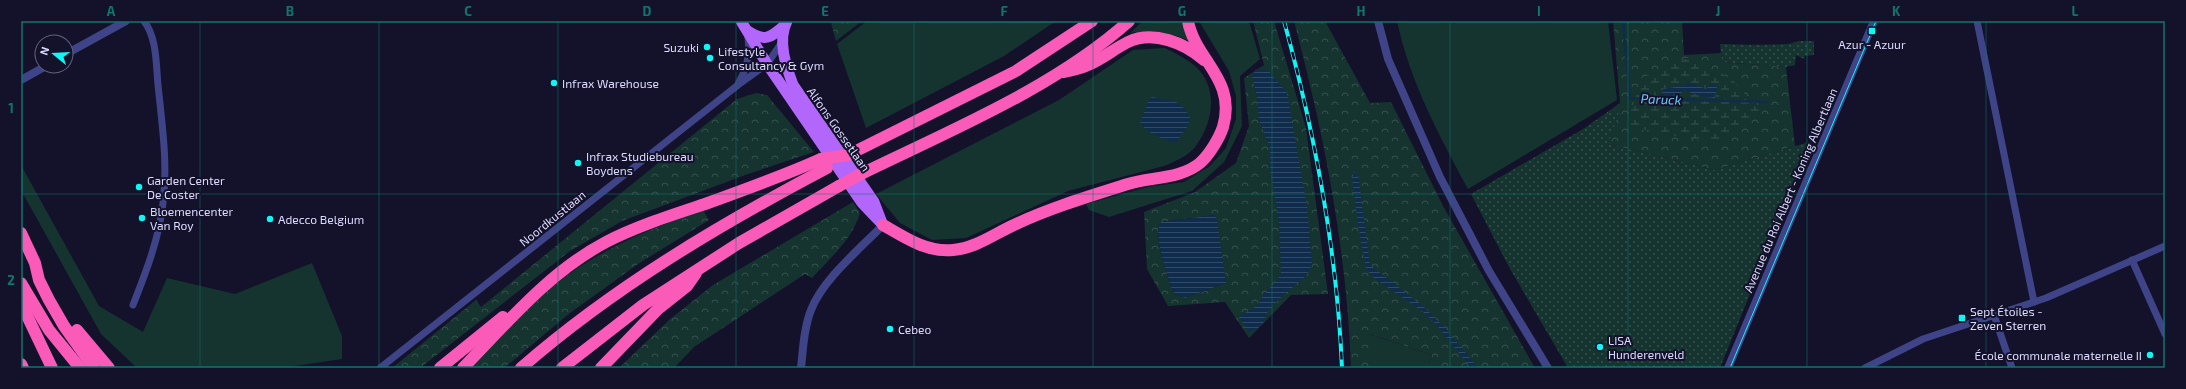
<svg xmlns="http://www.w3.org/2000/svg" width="2186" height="389" font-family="'Exo 2',sans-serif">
<defs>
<pattern id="forest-crowns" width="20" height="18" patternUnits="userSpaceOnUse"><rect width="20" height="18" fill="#15342f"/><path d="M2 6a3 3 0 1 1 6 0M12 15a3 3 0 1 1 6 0" fill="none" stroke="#36514e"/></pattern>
<pattern id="wetland-marsh" width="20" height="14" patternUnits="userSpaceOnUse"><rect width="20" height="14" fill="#15342f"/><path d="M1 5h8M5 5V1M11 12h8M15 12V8" fill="none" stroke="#36514e"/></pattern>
<pattern id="garden-dots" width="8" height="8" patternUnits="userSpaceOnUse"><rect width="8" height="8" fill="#15342f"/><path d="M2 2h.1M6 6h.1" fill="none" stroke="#36514e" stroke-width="1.8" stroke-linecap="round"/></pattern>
<pattern id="water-rules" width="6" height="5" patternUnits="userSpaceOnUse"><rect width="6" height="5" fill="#0f2c4c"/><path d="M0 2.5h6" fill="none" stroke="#314a67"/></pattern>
</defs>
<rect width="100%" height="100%" fill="#13122a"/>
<g fill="#15342f">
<path d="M867,21H1056L1004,56L866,128L837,44Z"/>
<path d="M1143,21H1185L1194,43C1173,33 1153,29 1130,33Z"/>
<path d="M1199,21H1249L1260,59L1240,76L1242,126L1224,162L1192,191L1109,217L1089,210L1086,204L1148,187L1184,182L1210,166L1226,148L1236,119V96L1229,71Z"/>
<path d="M1397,21H1608L1617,100L1468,189C1439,135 1410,82 1397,21Z"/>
<path d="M1165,48C1175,53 1187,59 1196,67C1219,88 1213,124 1195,147C1188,156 1174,162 1164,166L1068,191L966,238L932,240L900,223L876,194L1059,100L1133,50Z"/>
<path d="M21,165L99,306L143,332L167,278L235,294L312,263L342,336V359L281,368H137L101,334L21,190Z"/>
<path d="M1369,334L1432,355L1427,368H1369Z"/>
</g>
<g fill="url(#forest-crowns)" fill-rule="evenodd">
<path d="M833,21H862L836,41L831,23Z"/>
<path d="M1253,21H1274L1306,128L1328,294L1291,295L1249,338L1225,302L1168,306L1147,269L1144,212L1195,192L1236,163L1249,126L1244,78L1264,65ZM1215,215L1226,283L1185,298L1175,294L1171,287C1167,273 1152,232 1161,222Z"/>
<path d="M1294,21H1325L1370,103L1391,102L1443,206L1535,368H1427L1432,355L1370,334L1369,368H1351C1347,251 1324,134 1294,21Z"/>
<path d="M1613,21H1682L1684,55L1721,53L1722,62L1786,67L1795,146L1715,170L1608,144L1545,156L1620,103Z"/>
<path d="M756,93L767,95L814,152L748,174L622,221L570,251L420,368H392L476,300L481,307L737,99Z"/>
<path d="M853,202L860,213C852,240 830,258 812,278L805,274L694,347L674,368H619L669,320L713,285Z"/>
<path d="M703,210L709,220L638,264L570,313L504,368H471C499,340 526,307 557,283C601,249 652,228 703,210Z"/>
</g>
<path fill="url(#wetland-marsh)" d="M1690,57L1732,79L1761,113L1720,144L1652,132L1626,125L1642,78Z"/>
<g fill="url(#garden-dots)">
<path d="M1798,41H1814V55L1805,56L1804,59L1796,55L1795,65L1786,67L1722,62L1720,44C1733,44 1792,47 1798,41Z"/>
<path d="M1621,107L1608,144L1715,170L1812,141L1720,368H1568L1509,267L1471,194Z"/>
</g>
<g fill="url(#water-rules)">
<path d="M1256,69L1268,70L1287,93L1307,207L1312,265L1307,275L1279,299L1267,313L1263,324L1255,330L1248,331L1239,317L1258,305L1262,297L1278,279L1281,272L1279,221L1270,167V148L1259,120L1257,96L1252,77Z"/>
<path d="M1691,83L1706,89L1711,84L1717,86L1715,98L1700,96L1684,90L1679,95L1675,94L1669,99L1662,95L1663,89L1682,86Z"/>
<path d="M1152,97C1171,102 1180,97 1190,118L1188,126L1176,142C1164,141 1148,133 1140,123L1149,99Z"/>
<path d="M1354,172L1358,175L1370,265L1424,307L1445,328L1478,368H1471L1436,324L1422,311L1374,278L1366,269L1358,224L1352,178Z"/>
<path d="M1215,215L1217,220L1226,283L1185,298L1175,294L1171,287C1167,273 1152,232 1161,222Z"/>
</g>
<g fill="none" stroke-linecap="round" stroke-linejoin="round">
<path stroke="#0f2c4c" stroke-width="2.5" d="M1623,23L1630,98L1768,102"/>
<g stroke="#3e4487" stroke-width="7">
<path d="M1977,21L2034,302"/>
<path d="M738,84C747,68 750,56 748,37"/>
<path d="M2132,260L2165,334"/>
<path d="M133,305C146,272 159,239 163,203C168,164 162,124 158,85C156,64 157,38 144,21"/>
<path d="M1994,315L2012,368"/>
<path d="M380,368L738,85L767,64L782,42"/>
<path d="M1865,368L1923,339L2046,298L2165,246"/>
</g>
<g stroke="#3e4487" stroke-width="8">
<path d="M1378,21L1388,59L1440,177L1489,271L1548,368"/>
<path d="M66,54L126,21"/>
<path d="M21,80L46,66"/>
<path d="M801,368C803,349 804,328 811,310C823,279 860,249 883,225"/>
<path d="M1728,368L1874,21"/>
</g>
<g stroke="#b266fa" stroke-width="11">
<path d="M741,21L767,64L862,203L883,225"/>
<path d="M787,21C777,41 786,66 793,85L874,202L882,223"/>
<path d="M748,31C765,42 770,38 784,26"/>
</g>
<g stroke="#fa5bb9" stroke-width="12">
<path d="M1064,72C1072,70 1080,69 1088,65C1102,59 1114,49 1128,42C1153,30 1185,43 1204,60"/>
<path d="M848,155L1016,71L1092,21"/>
<path d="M861,174C951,130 1054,88 1129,21"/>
<path d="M883,225C904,237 927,253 953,250C976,248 994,234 1014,225C1050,208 1090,196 1128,184C1151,177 1181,179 1200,163C1209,155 1219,139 1223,127C1237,79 1195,60 1188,21"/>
<path d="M21,233L35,263L39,280L49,300L64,326L94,368"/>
<path d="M21,283L49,330L80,368"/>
<path d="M21,303L52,368"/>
<path d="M77,330L109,368"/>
<path d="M21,364L23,368"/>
<path d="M440,368L503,317"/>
<path d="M463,368C507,323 549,272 606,242C637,226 672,215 705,204C744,190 783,176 821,159"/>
<path d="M521,368C614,287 719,225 827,168"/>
<path d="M562,368L643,305L739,243L839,186"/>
<path d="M601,368L658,309L687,286L696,273"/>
</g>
<path stroke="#0ef7f4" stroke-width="1" d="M1730,368L1876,21"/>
<defs>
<path id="rail" d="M1284,21C1315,134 1337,251 1342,368"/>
</defs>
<use href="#rail" stroke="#0ef7f4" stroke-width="4"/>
<use href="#rail" stroke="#13122a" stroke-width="2.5" stroke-dasharray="8" stroke-linecap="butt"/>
<g stroke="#fa5bb9" stroke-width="12">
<path d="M821,159L848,155"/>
<path d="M839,186L861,174"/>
</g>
</g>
<path fill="none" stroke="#0f766e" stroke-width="1" stroke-opacity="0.55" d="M200,21V368M379,21V368M558,21V368M736,21V368M914,21V368M1093,21V368M1272,21V368M1450,21V368M1628,21V368M1807,21V368M1986,21V368M21,194H2165"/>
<g fill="#0ef7f4" stroke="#13122a" stroke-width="1.5">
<rect x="1868" y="27" width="8" height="8" rx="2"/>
<circle cx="707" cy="47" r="4"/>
<circle cx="710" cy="58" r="4"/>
<circle cx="554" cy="83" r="4"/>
<circle cx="578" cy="163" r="4"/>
<circle cx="139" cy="187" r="4"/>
<circle cx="142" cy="218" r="4"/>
<circle cx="270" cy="219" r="4"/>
<rect x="1958" y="314" width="8" height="8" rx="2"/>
<circle cx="890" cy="329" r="4"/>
<circle cx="1600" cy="347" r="4"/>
<circle cx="2150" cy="355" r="4"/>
</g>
<g text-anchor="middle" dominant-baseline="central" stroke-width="4" stroke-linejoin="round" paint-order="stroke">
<g font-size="12" fill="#dcdbfe" stroke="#13122a" text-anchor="start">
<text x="1872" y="44" text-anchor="middle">Azur - Azuur</text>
<text x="699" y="47" text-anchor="end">Suzuki</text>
<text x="718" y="51">Lifestyle<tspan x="718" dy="14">Consultancy &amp; Gym</tspan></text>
<text x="562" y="83">Infrax Warehouse</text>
<text x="586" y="156">Infrax Studiebureau<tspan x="586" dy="14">Boydens</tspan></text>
<text x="147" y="180">Garden Center<tspan x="147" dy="14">De Coster</tspan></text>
<text x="150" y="211">Bloemencenter<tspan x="150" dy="14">Van Roy</tspan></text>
<text x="278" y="219">Adecco Belgium</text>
<text x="1970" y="311">Sept Étoiles -<tspan x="1970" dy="14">Zeven Sterren</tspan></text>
<text x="898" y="329">Cebeo</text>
<text x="1608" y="340">LISA<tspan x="1608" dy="14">Hunderenveld</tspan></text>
<text x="2142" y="355" text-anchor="end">École communale maternelle II</text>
</g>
<g font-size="12" fill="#dcdbfe" stroke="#13122a">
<text transform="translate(839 129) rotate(55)">Alfons Gossetlaan</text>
<text transform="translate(1790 190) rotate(-67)">Avenue du Roi Albert - Koning Albertlaan</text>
<text transform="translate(552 218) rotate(-39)">Noordkustlaan</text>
</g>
<g font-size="13" font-style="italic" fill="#6dc9fa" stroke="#13122a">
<text transform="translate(1661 99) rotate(2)">Paruck</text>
</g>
</g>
<rect width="2186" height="389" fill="none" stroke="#13122a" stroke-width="44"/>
<g transform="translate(54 54) rotate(288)"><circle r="19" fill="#13122a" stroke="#63627f"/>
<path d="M0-3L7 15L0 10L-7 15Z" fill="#0ef7f4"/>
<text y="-6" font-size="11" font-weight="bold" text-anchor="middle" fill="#dcdbfe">N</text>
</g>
<rect x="22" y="22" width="2142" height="345" fill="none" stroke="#0f766e" stroke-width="1.5"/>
<g font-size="13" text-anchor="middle" font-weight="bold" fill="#0f766e">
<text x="111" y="16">A</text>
<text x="290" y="16">B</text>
<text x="468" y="16">C</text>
<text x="647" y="16">D</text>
<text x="825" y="16">E</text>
<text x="1004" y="16">F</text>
<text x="1182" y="16">G</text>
<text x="1361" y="16">H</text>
<text x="1539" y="16">I</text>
<text x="1718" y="16">J</text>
<text x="1896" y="16">K</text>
<text x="2075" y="16">L</text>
<text x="11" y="113">1</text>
<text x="11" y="285">2</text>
</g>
</svg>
